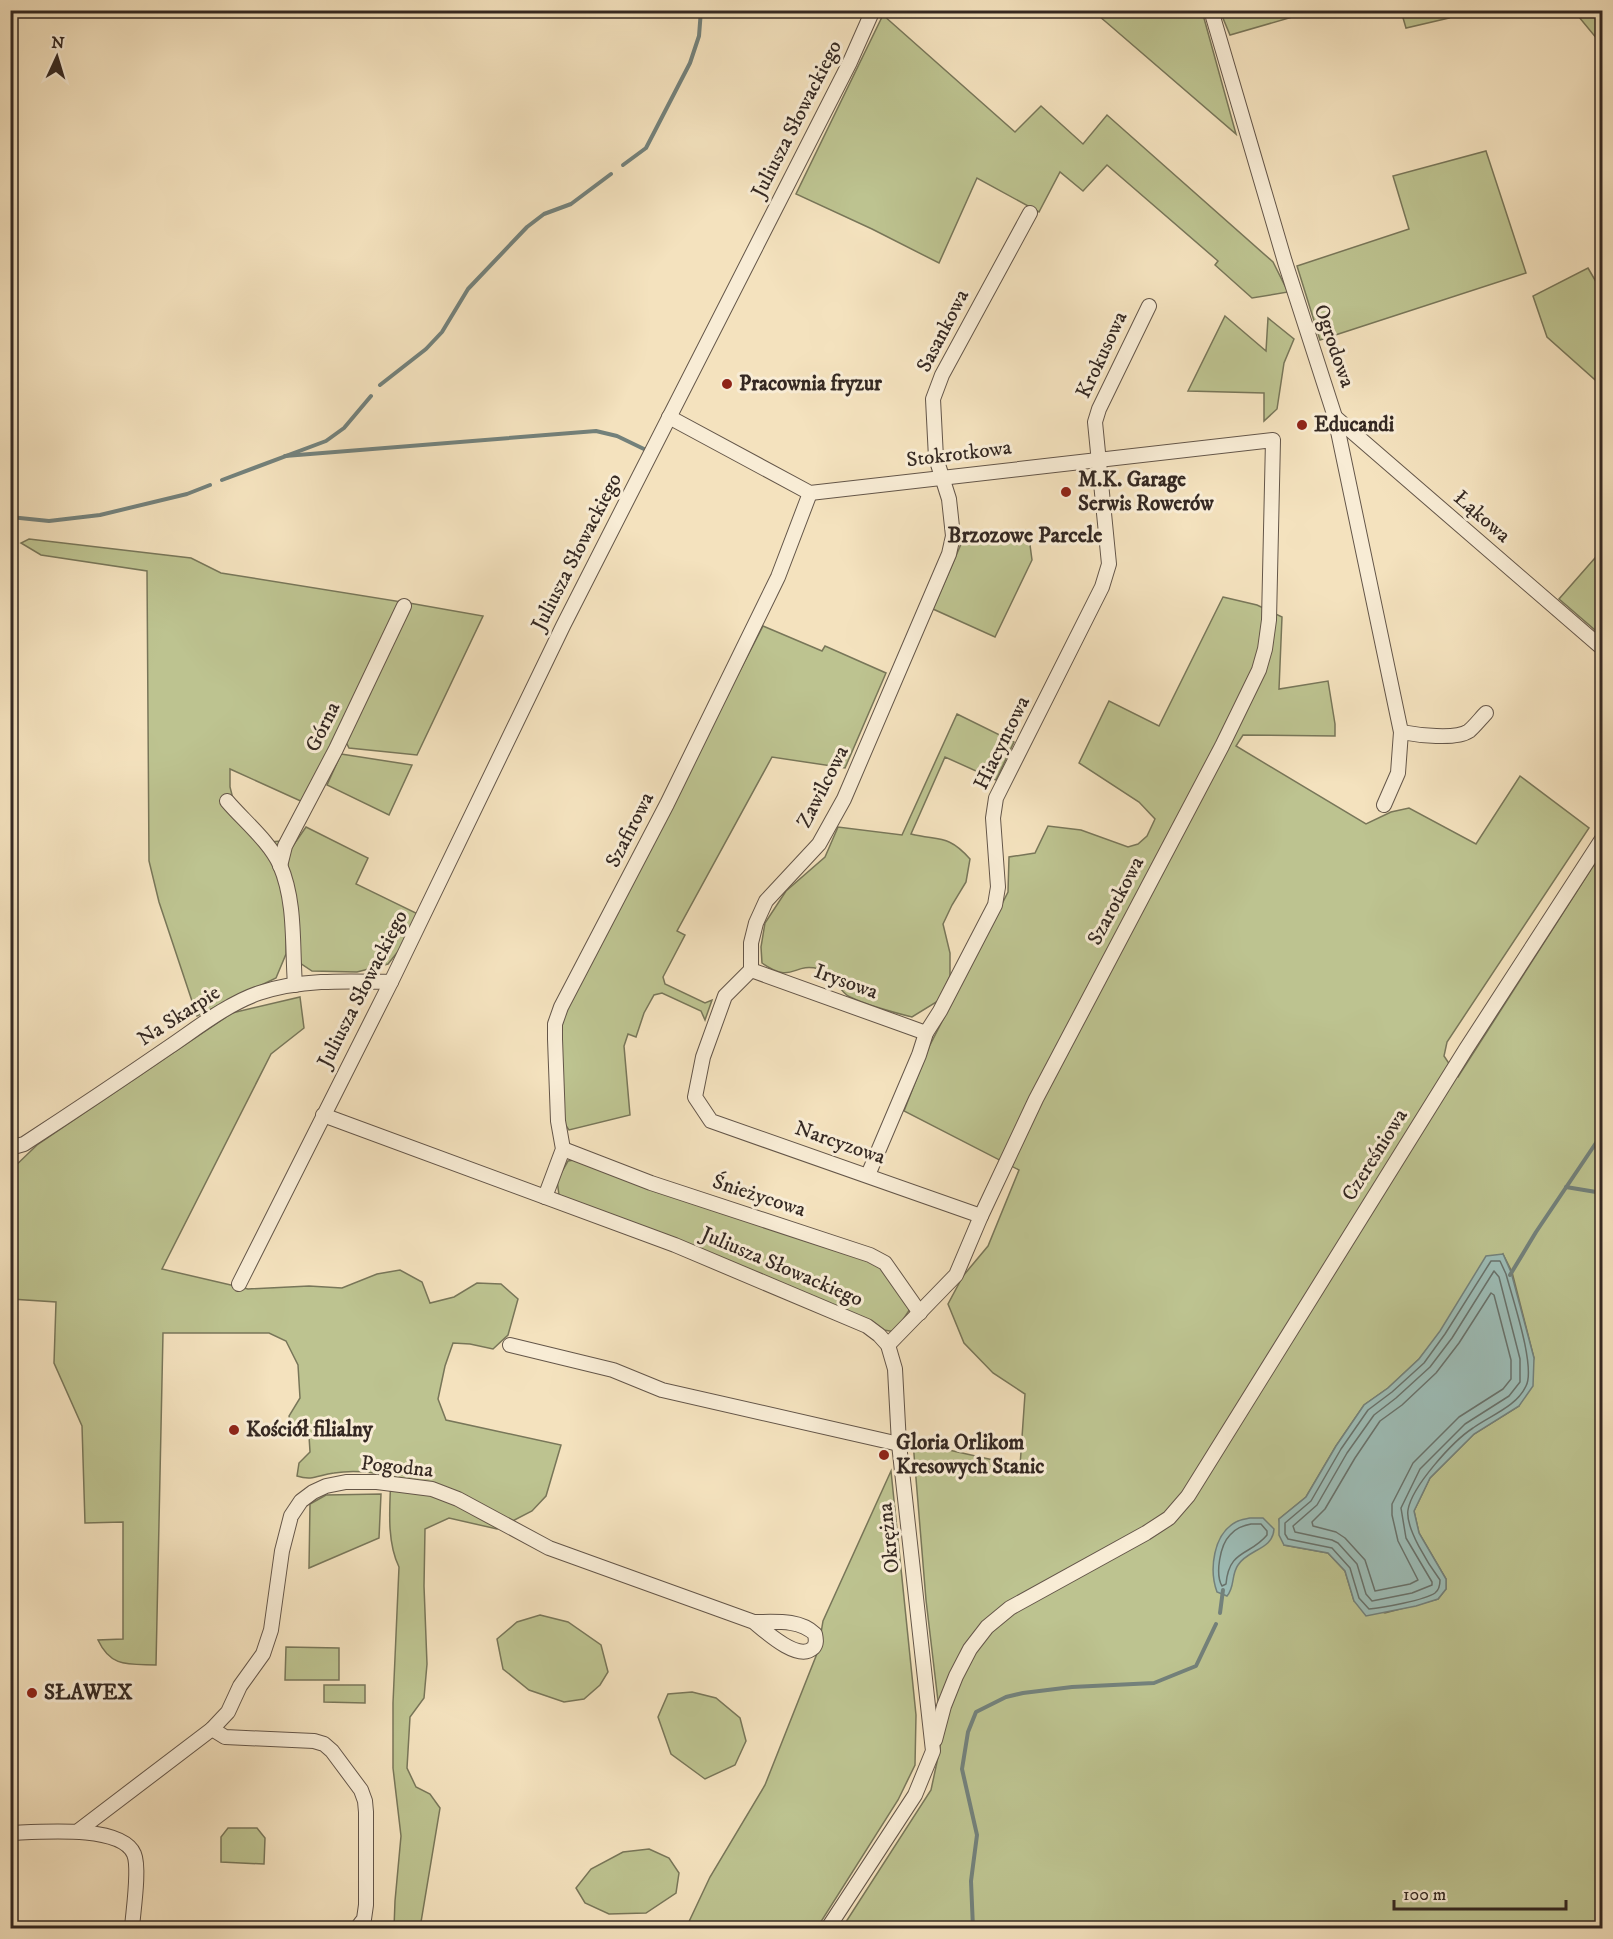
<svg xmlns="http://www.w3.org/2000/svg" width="1613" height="1939" font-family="'IM FELL DW Pica',serif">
<rect width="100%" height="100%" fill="#f4e2be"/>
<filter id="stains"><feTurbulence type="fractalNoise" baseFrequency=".00333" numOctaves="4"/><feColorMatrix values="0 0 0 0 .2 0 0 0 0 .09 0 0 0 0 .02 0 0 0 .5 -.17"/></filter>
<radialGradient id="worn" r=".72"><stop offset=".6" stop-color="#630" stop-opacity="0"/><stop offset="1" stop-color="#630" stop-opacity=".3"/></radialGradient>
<g fill="#bdc390" stroke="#787659" stroke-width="1.5" fill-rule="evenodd">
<path d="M1093,11H1202L1236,134L1106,22Z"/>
<path d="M1220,11H1313L1230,35Z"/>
<path d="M1401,11H1443L1449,18L1406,28Z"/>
<path d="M1574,11H1602V45Z"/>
<path d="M883,15L1015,132L1041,106L1083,144L1107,115L1273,262L1288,292L1252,298L1215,265L1218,261L1107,165L1083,191L1060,172L1039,212L977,178L939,263L872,229L796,194Z"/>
<path d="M1486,151L1526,273L1320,340L1297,266L1409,229L1393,176Z"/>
<path d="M1588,268L1602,292V386L1547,337L1533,296Z"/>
<path d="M1225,316L1266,351L1268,318L1294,339L1284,363L1277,409L1264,421V393L1188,391Z"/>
<path d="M1028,530L1032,560L995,637L933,609L961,544V537Z"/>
<path d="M29,539L191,558L221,573L402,602L305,803L230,769V787L234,803L269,842L281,841L287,912L286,954L276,978L197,1016L159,902L149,861L147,571L41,555L21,543Z"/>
<path d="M1602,550V636L1559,599Z"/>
<path d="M1223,597L1257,605L1282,617L1279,689L1328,681L1335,724V736L1243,735L1236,746L1366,824L1391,812L1409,808L1476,844L1520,776L1589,828L1447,1042L1444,1056L1458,1077L1602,852V1928H842L931,1790L940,1748L938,1701L926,1600L913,1442L1020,1466L1025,1394L993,1373L964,1343L948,1304L963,1276L988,1246L1019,1170L904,1111L929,1047L1008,892L1009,857L1035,853L1048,826L1081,830L1128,847L1138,844L1147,836L1155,819L1139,802L1079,763L1109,701L1159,726ZM1503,1254L1512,1272L1534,1358L1519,1406L1474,1434L1430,1478L1414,1511L1419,1533L1446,1579V1589L1438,1599L1385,1613L1354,1601L1345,1571L1328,1553L1284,1545L1279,1519L1306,1497L1336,1446L1364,1405L1388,1388L1419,1359Z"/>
<path d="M409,603L483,616L417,755L349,748L345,740Z"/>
<path d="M763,626L822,651L825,646L886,673L845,768L772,757L677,931L685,935L663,977L665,984L705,1003L712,1000L705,1020L701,1011L662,993L654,995L644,1013L636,1037L628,1034L624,1046L630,1115L569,1130L564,1123L561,1028L565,1010Z"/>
<path d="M957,714L1014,742L996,780L945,757L911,834C939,841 948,834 970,859L966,882L952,905L943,924L950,953V976L938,1001L912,1017C892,1012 869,1006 850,997C837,991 835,972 819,969C792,962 794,985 762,963L761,947L765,923L786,891L825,857L838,827L902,835Z"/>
<path d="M341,754L412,765L389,815L327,785Z"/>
<path d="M306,827L368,858L356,884L418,914L404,944L388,964L357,972L312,971L300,963L286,873L290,850Z"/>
<path d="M300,997L304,1028L271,1054L162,1269L248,1289L309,1286L342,1288L377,1274L400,1270L422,1282L430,1303L454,1297L477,1283L501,1284L518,1299L508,1335L493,1349L470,1344L453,1343L445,1366L438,1399L446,1420L561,1445L546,1496L532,1511L497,1529L449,1518L425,1529L424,1586L427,1664L424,1698L410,1717L407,1768L416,1787L430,1794L440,1808L420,1928H394L395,1901L401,1836L393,1768V1703L399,1567C386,1540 390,1505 391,1476C373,1472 352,1470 334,1473C318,1475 313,1481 297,1476L299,1463L310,1452L309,1436L292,1425L289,1416L300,1398L298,1365L286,1341L269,1333H163L156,1665C129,1664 111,1668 98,1640L123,1639V1522L85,1523L82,1426L54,1363L56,1302L11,1299V1170L37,1145L232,1013Z"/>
<path d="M580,1159L878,1263L910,1309L895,1332L884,1330L872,1322L852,1313L559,1195L557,1180L568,1161Z"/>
<path d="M891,1471L916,1715L915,1765L898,1800L817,1928H686L710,1877L765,1785L818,1651L823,1621Z"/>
<path d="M381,1494L379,1538L309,1568L310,1504L326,1495Z"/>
<path d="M540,1615L568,1622L601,1645L608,1672L600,1685L584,1699L564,1702L529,1690L503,1669L497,1639L517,1622Z"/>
<path d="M286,1647L339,1648V1680H285Z"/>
<path d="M324,1685H365V1703L324,1702Z"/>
<path d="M692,1692L716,1698L740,1718L746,1741L735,1765L705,1779L671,1754L658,1717L668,1694Z"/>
<path d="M228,1828H257L265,1838L264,1864L221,1862V1837Z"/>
<path d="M649,1849L669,1858L679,1873L676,1893L646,1913L609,1914L585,1903L576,1888L591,1869L623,1852Z"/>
</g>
<g fill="#9dbdb7" stroke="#73817b" stroke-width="1.5">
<path d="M1503,1254L1511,1272L1534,1358L1533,1386L1519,1406L1474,1434L1430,1478L1414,1511L1419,1533L1446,1579V1589L1438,1599L1416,1606L1366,1616L1354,1601L1345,1571L1328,1553L1284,1545L1279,1535V1519L1306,1497L1336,1446L1364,1405L1388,1388L1419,1359L1440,1331L1486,1256Z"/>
<path d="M1250,1518H1263L1274,1529C1273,1550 1248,1549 1238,1565C1231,1575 1235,1587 1227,1596L1217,1592C1209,1570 1213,1534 1236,1522C1239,1520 1246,1519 1250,1518Z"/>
</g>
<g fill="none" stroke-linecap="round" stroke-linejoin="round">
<g stroke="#68726c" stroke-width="1.5">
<path d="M1491,1261H1500L1506,1274C1512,1297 1536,1367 1526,1386C1516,1407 1491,1415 1473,1428C1453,1441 1412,1486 1408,1510C1405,1528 1429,1565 1440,1580C1440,1585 1439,1590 1435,1593C1425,1600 1382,1608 1369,1609L1359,1598L1350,1568L1332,1548L1288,1539L1285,1534V1523L1311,1501L1341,1449L1368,1410L1392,1392L1424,1363L1445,1334Z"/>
<path d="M1494,1271L1499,1277L1520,1359V1382L1509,1396L1465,1424L1420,1469L1401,1508L1406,1538L1432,1582V1585L1412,1593L1372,1601L1366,1594L1357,1564L1338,1543L1332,1540L1295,1532L1293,1526L1317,1505L1347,1453L1374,1415L1396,1398L1430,1367L1452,1338Z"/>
<path d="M1491,1293L1494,1295L1511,1360V1379L1503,1389L1459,1417L1413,1463L1392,1504V1515L1398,1541L1418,1580L1410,1584L1375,1591L1365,1560L1345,1538L1336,1532L1313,1526L1312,1522L1325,1509L1355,1458L1380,1421L1402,1405L1436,1373L1459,1343Z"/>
<path d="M1251,1524H1261L1267,1531V1535C1250,1556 1229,1549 1226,1584L1222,1586C1215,1574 1220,1545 1230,1535C1236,1528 1242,1526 1251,1524Z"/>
</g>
<g stroke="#73817b" stroke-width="4">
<path d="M623,165L646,148L690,63L699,36L701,10"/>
<path d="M380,385L426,349L442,332L468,289L527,227L544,214L571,204L611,174"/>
<path d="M285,456L596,431L617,436L646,450"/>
<path d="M222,480L326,441L344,428L371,396"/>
<path d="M10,517L49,521L100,515L187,494L210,485"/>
<path d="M1566,1187L1602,1193"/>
<path d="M1510,1275L1536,1232L1602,1134"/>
<path d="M1220,1613L1223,1590"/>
<path d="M973,1928L971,1881L977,1835L962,1769L968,1732L976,1712L1006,1697L1023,1693L1072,1687L1154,1683L1196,1666L1216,1624"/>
</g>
<defs>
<g id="minor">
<path d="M1211,10L1285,262L1335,417L1401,732L1398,773L1384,805"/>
<path d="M669,417L810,493L1273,440L1269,620L1265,649L1259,670L1222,746L1036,1099L981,1216L956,1275L888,1345"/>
<path d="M1335,417L1602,648"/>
<path d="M1401,732C1417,735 1456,740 1469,731C1475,726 1481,718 1486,713"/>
<path d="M227,801C243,820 270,842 280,865C296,902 292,946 295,985"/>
<path d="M280,866L285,846L336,749L404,606"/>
<path d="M751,970L926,1033"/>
<path d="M323,1115L675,1245L867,1326L879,1335L888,1345L895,1369L899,1444L933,1751L915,1795L828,1928"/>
<path d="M10,1148L24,1144C73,1112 121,1080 169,1047C197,1028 227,1004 259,993C301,979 348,981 391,982"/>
<path d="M563,1149L651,1183L870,1255L885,1263L920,1313"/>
<path d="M868,1175L919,1055L926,1033L940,1011L995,905L998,887L993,818L996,798L1102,587L1109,564L1095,422L1099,409L1149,306"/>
<path d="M545,1197L563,1149L558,1121L555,1039V1024L561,1007L667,804L778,577L810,493"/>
<path d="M981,1216L711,1121L695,1097L703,1057L725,996L751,970V943L756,923L766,901L819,844L844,799L949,554L953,536L949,499L936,458L933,399L942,375L1030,213"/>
<path d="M239,1284L391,982L563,626L850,62L873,10"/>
<path d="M510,1345L613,1370L662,1390L899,1444"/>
<path d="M212,1729L225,1737L314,1741L324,1744L332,1751L361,1790L365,1801L366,1812V1905L364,1919L357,1928"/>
<path d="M935,1740L944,1706L956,1676L970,1649L987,1627L1010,1608L1146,1533L1169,1518L1188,1496L1466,1049L1602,839"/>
<path d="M78,1831L212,1729L228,1712L240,1686L263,1654L271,1630L282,1551L291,1516L301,1501L313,1492L326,1486L346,1482H377L432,1489L458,1499L549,1548L754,1622C765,1631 798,1662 813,1648C817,1644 816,1639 815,1634C799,1619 775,1622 754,1622"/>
<path d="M10,1833C38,1832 121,1824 134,1854C140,1868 133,1912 132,1928"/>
</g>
</defs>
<use href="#minor" stroke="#645649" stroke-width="16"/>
<use href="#minor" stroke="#f8ecd5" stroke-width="14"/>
</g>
<g fill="#8f2418" stroke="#f8ecd5" stroke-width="2">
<circle cx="727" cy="384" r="6"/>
<circle cx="1302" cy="425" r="6"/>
<circle cx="1066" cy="492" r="6"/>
<circle cx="234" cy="1430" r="6"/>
<circle cx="884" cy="1455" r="6"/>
<circle cx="32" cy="1693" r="6"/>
</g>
<g text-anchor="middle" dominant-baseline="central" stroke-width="6" stroke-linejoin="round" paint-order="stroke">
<g font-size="21" fill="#342822" stroke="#f8ecd5">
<text transform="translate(797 119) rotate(-63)">Juliusza Słowackiego</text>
<text transform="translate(943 331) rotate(-63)">Sasankowa</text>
<text transform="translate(1334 346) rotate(71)">Ogrodowa</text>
<text transform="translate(1102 355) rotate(-65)">Krokusowa</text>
<text transform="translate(959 454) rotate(-7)">Stokrotkowa</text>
<text transform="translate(1482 517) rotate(41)">Łąkowa</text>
<text transform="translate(577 552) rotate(-63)">Juliusza Słowackiego</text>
<text transform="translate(323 727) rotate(-64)">Górna</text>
<text transform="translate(1002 743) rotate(-64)">Hiacyntowa</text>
<text transform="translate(823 787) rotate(-63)">Zawilcowa</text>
<text transform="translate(630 830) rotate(-63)">Szafirowa</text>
<text transform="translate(1116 901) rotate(-62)">Szarotkowa</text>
<text transform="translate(846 982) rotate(20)">Irysowa</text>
<text transform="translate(363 989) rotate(-63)">Juliusza Słowackiego</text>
<text transform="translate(179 1016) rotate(-33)">Na Skarpie</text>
<text transform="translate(840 1143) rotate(19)">Narcyzowa</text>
<text transform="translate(1375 1155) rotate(-58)">Czereśniowa</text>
<text transform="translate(759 1196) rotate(18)">Śnieżycowa</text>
<text transform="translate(782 1267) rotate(23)">Juliusza Słowackiego</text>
<text transform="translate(397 1467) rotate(6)">Pogodna</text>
<text transform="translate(889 1538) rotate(-96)">Okrężna</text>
</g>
<g font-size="21" font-weight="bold" fill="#342822" stroke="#f8ecd5" text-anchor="start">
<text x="739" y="384">Pracownia fryzur</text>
<text x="1314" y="425">Educandi</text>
<text x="1078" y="480">M.K. Garage<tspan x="1078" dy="24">Serwis Rowerów</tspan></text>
<text x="246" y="1430">Kościół filialny</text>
<text x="896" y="1443">Gloria Orlikom<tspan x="896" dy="24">Kresowych Stanic</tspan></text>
<text x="44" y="1693">SŁAWEX</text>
</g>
<g font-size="22" font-weight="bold" fill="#342822" stroke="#f8ecd5">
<text x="1025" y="535">Brzozowe Parcele</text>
</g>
</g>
<rect width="1613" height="1939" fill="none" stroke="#f4e2be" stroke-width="36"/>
<rect x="12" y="12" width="1589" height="1915" fill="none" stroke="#342822" stroke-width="3"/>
<rect x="18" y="18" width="1577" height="1903" fill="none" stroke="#342822" stroke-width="1.5"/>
<g transform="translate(57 57) rotate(4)" stroke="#f8ecd5" stroke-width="4.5" paint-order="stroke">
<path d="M0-4.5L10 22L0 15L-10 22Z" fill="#342822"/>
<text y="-9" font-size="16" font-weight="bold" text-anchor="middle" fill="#342822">N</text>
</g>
<path d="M1394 1900v9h172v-9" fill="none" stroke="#342822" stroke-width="3"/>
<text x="1403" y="1900" font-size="18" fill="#342822" stroke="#f8ecd5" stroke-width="4.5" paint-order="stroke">100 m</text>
<rect width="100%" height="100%" filter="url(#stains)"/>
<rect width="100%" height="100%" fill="url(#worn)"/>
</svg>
